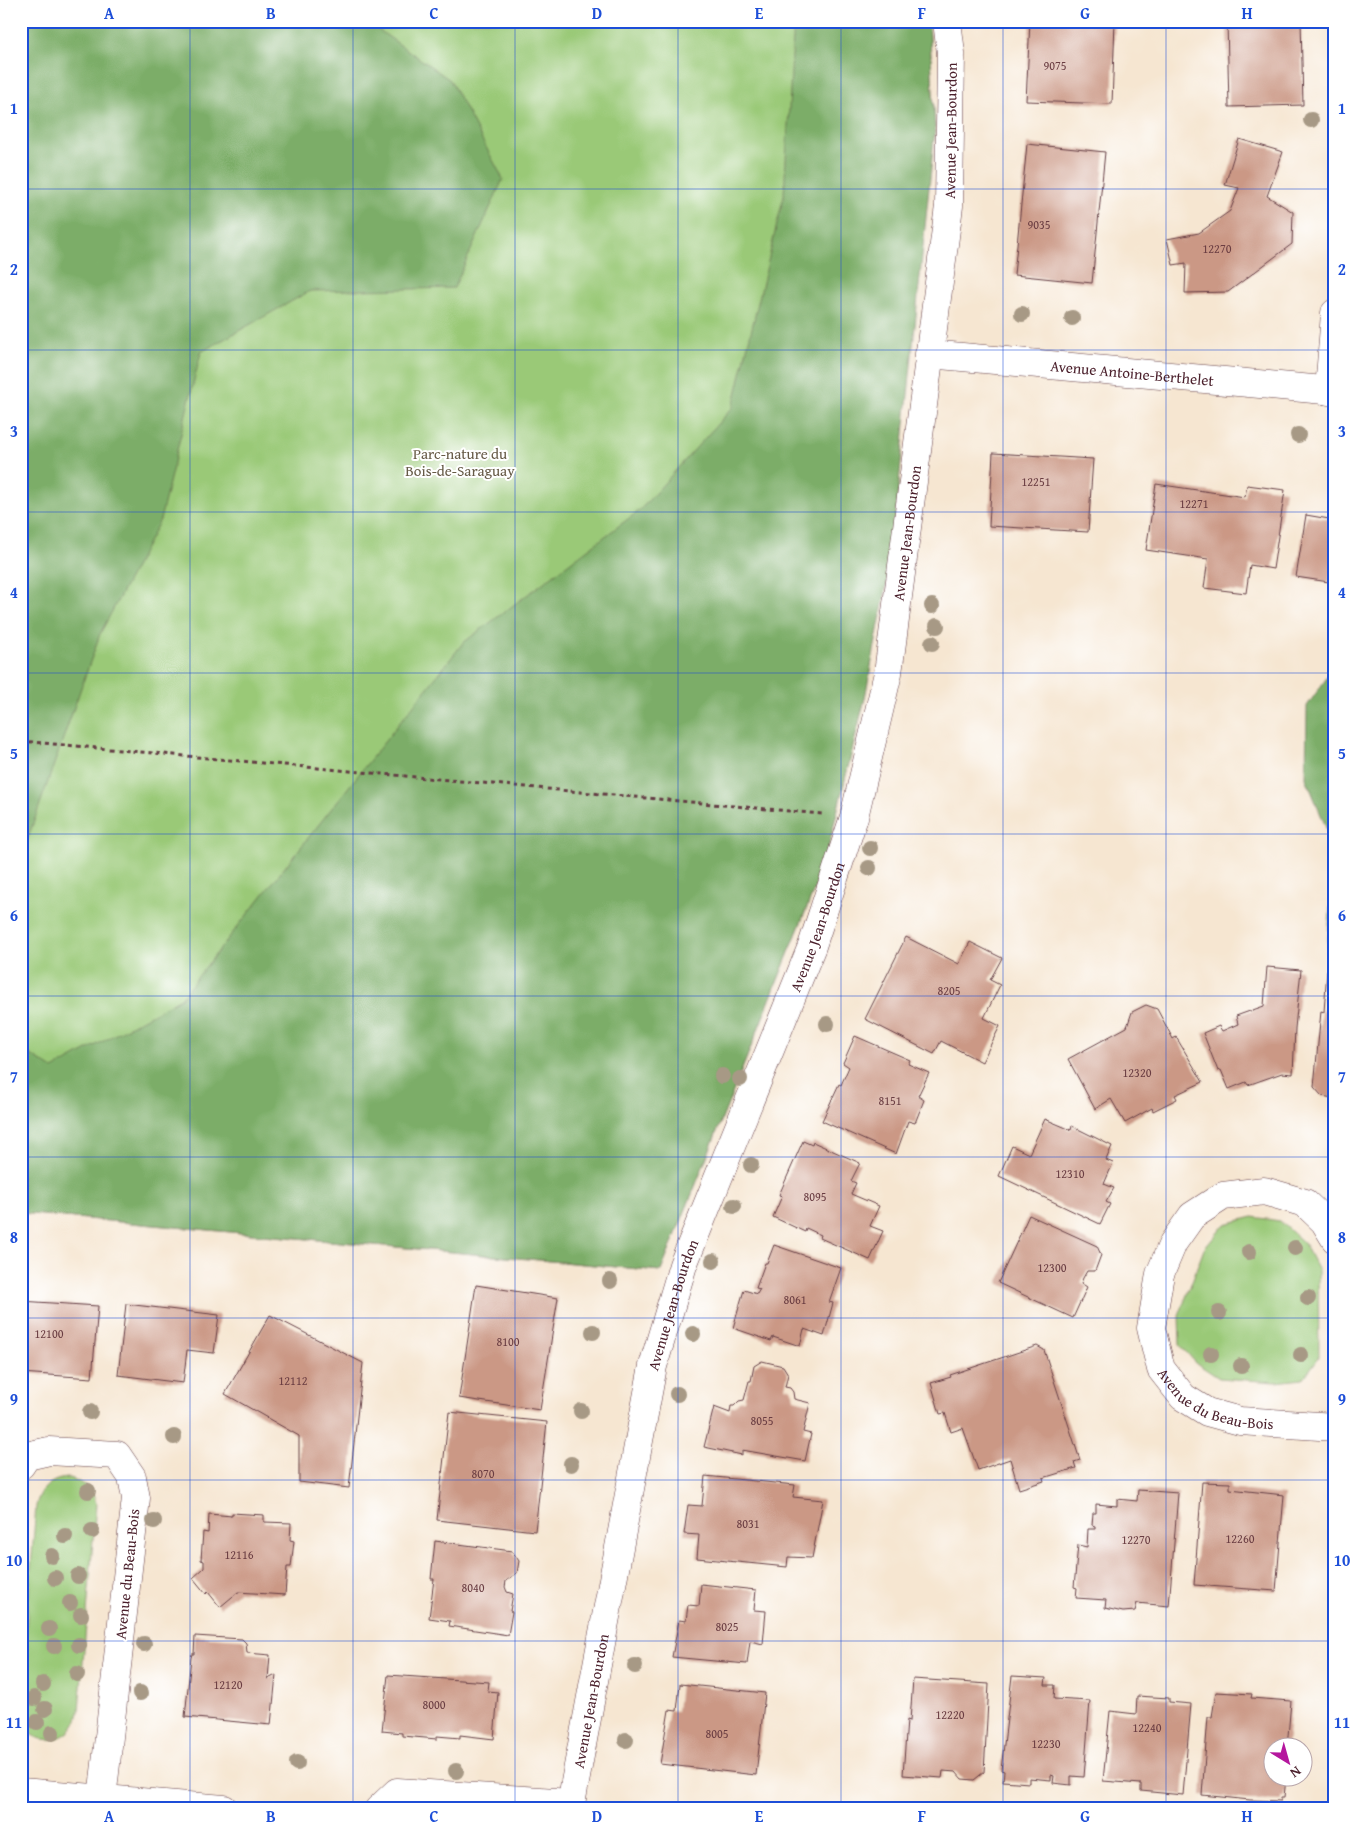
<svg xmlns="http://www.w3.org/2000/svg" width="1356" height="1830" font-family="'Gentium Book Plus',serif">
<rect width="100%" height="100%" fill="#fff"/>
<filter id="ink" filterUnits="userSpaceOnUse"><feTurbulence type="fractalNoise" baseFrequency=".02" numOctaves="2"/><feDisplacementMap in="SourceGraphic" scale="10" xChannelSelector="R" yChannelSelector="G"/><feConvolveMatrix kernelMatrix="1 2 1 2 8 2 1 2 1" color-interpolation-filters="sRGB"/></filter>
<filter id="wash" filterUnits="userSpaceOnUse"><feTurbulence type="fractalNoise" baseFrequency=".0096" numOctaves="4" result="noise"/><feDisplacementMap in="SourceGraphic" scale="20" xChannelSelector="R" yChannelSelector="G"/><feGaussianBlur stdDeviation="1.12" result="paint"/><feColorMatrix in="noise" values="0 0 0 0 0 0 0 0 0 0 0 0 0 0 0 0 0 1.4 0 .05"/><feComposite in="paint" operator="in"/></filter>
<g filter="url(#wash)">
<rect width="100%" height="100%" fill="#f6e6d1"/>
<g fill="#9ac977" stroke="#727451">
<path d="M21,21H929L935,129L865,698L824,865L661,1271L21,1213Z"/>
<path d="M1253,1217L1280,1221L1304,1243L1318,1270L1319,1357L1303,1379L1275,1382L1219,1378L1196,1363L1180,1345L1179,1316L1204,1249L1225,1224Z"/>
<path d="M70,1478C83,1482 93,1489 96,1503L79,1711C75,1747 27,1748 21,1719C20,1710 21,1700 21,1691L36,1506C40,1488 52,1478 70,1478Z"/>
</g>
<g fill="#7bad68" stroke="#62664a">
<path d="M21,21H366L450,80L503,179L454,288L310,291L201,352L160,520L100,634L21,858Z"/>
<path d="M794,21H929L935,129L891,562L865,698L824,865L661,1271L21,1213V1049L53,1069L181,998L463,643L640,510L733,407L784,195Z"/>
<path d="M1335,666V971L1326,970L1333,866L1327,830L1306,778L1307,706Z"/>
</g>
<g id="blocks">
<g fill="#cb9885">
<path d="M1030,21H1115L1112,104L1026,101Z"/>
<path d="M1227,21H1301L1303,105L1229,107Z"/>
<path d="M1239,139L1283,152L1267,196L1293,212L1292,244L1228,292L1185,293L1186,263L1173,265L1167,239L1199,233L1230,211L1239,188L1225,185Z"/>
<path d="M1027,144L1105,152L1092,283L1014,275Z"/>
<path d="M993,453L1093,459L1088,532L989,526Z"/>
<path d="M1156,484L1245,497L1247,485L1285,490L1273,569L1250,565L1246,593L1204,588L1208,559L1146,550Z"/>
<path d="M1306,515L1335,520V569H1332L1329,582L1296,577Z"/>
<path d="M906,937L959,964L970,942L1002,958L990,980L1000,985L984,1018L1000,1026L982,1062L941,1041L934,1054L865,1019Z"/>
<path d="M1267,967L1301,970L1295,1028L1293,1074L1282,1073L1248,1085L1246,1082L1229,1089L1221,1070L1218,1071L1203,1033L1219,1026L1222,1031L1238,1024L1236,1016L1264,1006Z"/>
<path d="M1327,970H1335V1096L1333,1098L1322,1096L1314,1087L1321,1011L1324,1012Z"/>
<path d="M1146,1005L1157,1009L1173,1039L1176,1037L1203,1082L1175,1095L1177,1099L1153,1111L1152,1108L1125,1123L1111,1099L1095,1109L1068,1059L1127,1027L1132,1012Z"/>
<path d="M855,1036L910,1060L908,1064L929,1073L918,1096L924,1100L915,1123L908,1121L896,1154L822,1121L839,1084L841,1085L849,1067L843,1063Z"/>
<path d="M1045,1119L1071,1130L1072,1126L1112,1146L1106,1160L1113,1163L1104,1184L1114,1188L1106,1202L1110,1204L1100,1224L999,1176L1012,1146L1029,1154Z"/>
<path d="M803,1141L812,1145L813,1142L860,1163L851,1181L856,1183L851,1194L879,1206L870,1226L883,1231L870,1260L820,1238L821,1235L806,1228L805,1232L773,1217L782,1196L779,1195Z"/>
<path d="M1029,1215L1097,1246L1101,1255L1095,1271H1087L1083,1278L1081,1283L1087,1287L1073,1318L998,1283Z"/>
<path d="M774,1245L841,1268L829,1302L833,1303L824,1336L804,1329L800,1346L773,1337L771,1341L733,1328L744,1290L757,1294L760,1289L756,1288L765,1263H767Z"/>
<path d="M476,1285L558,1298L540,1410L459,1398Z"/>
<path d="M21,1301L98,1306L92,1378L21,1373Z"/>
<path d="M126,1304L219,1315L214,1353L187,1350L183,1383L118,1375Z"/>
<path d="M270,1315L363,1363L349,1488L299,1482V1436L225,1394Z"/>
<path d="M1037,1346L1044,1350L1080,1460L1074,1462L1076,1468L1043,1478L1044,1481L1019,1489L1010,1459L978,1470L963,1428L951,1432L945,1413L940,1414L931,1383L951,1377L950,1375Z"/>
<path d="M762,1361L783,1366L788,1374L785,1387L790,1388L793,1392L794,1399L810,1403L803,1432L811,1434L805,1461L742,1450V1455L704,1447L714,1407L730,1413L731,1406H734L739,1401L744,1400L749,1381H751L754,1366Z"/>
<path d="M449,1412L547,1422L535,1531L437,1520Z"/>
<path d="M705,1476L795,1485L793,1497L823,1500L812,1558L788,1557L787,1567L697,1558L699,1535L684,1534L688,1505L702,1506Z"/>
<path d="M1202,1482L1230,1483V1489L1284,1495L1276,1591L1194,1585Z"/>
<path d="M1138,1490L1178,1493L1169,1606L1137,1603L1135,1611L1123,1612L1105,1608L1106,1600L1076,1598L1077,1588L1074,1587L1078,1545L1087,1547L1088,1529H1095V1526L1092,1525L1093,1513H1096V1504L1117,1506V1499L1137,1501Z"/>
<path d="M232,1513L264,1515V1522L291,1523L290,1540L294,1541L291,1567H287L285,1595L238,1592L220,1607L208,1592L206,1594L193,1578L204,1568V1561L201,1560L203,1532L208,1533L209,1514L232,1516Z"/>
<path d="M435,1541L512,1551L519,1561L517,1573L506,1581L505,1587L507,1592L513,1594L510,1611L512,1612L508,1635L449,1626L450,1621L429,1618L434,1579H431Z"/>
<path d="M701,1584L756,1590L754,1610L766,1611L763,1644L750,1641L747,1664L672,1657L679,1620L686,1621L688,1605L699,1606Z"/>
<path d="M195,1636L242,1639L246,1643L247,1653L270,1655L268,1679L276,1675L271,1725L185,1717L191,1658L192,1654H194Z"/>
<path d="M388,1675L489,1682L488,1691L498,1692L494,1739L460,1735V1738L437,1736V1739L402,1736V1733L382,1731Z"/>
<path d="M1012,1676L1046,1678L1045,1685H1055L1054,1699L1090,1701L1084,1777L1071,1776V1785L1053,1783L1054,1776L1051,1775V1780L1029,1778V1783L1003,1781L1004,1771L1001,1770Z"/>
<path d="M913,1679L989,1684L984,1772L974,1780L962,1779L956,1772L943,1771L942,1778L903,1775L907,1720L910,1721Z"/>
<path d="M680,1684L765,1693L756,1775L660,1764L669,1710L677,1711Z"/>
<path d="M1216,1692L1252,1694L1251,1698L1291,1701L1287,1748H1274V1778H1286L1284,1797H1281V1801L1250,1800L1202,1795L1208,1717H1212Z"/>
<path d="M1137,1696L1169,1698V1702L1191,1704L1183,1795L1141,1791V1784L1103,1781L1110,1711L1136,1714Z"/>
</g>
</g>
</g>
<g filter="url(#ink)">
<use href="#blocks" fill-opacity="0" stroke="#643d44" stroke-width="1"/>
<g fill="none" stroke-linecap="round" stroke-linejoin="round">
<defs>
<g id="minor">
<path id="s1" d="M929,354L1335,391"/>
<path d="M1329,391L1335,313"/>
<path id="s2" d="M1335,1239L1324,1221L1305,1203L1264,1191L1223,1196L1192,1216L1173,1243L1160,1274L1151,1328L1161,1369L1183,1397L1207,1412L1240,1421L1335,1427"/>
<path d="M21,1465L27,1456L49,1451L117,1455L132,1477L136,1498L102,1799"/>
<path d="M21,1792L224,1809"/>
<path d="M379,1809L397,1792L571,1803"/>
<path id="s3" d="M570,1809L653,1366L683,1265L812,946L854,817L888,673L949,206L951,53L947,21"/>
</g>
</defs>
<use href="#minor" stroke="#643d44" stroke-width="29"/>
<path stroke="#643d44" stroke-width="3" stroke-dasharray="4 4" stroke-linecap="butt" d="M21,741L822,814"/>
<use href="#minor" stroke="#fff" stroke-width="28"/>
</g>
<g fill="#a79985">
<circle cx="1311" cy="120" r="8"/>
<circle cx="1022" cy="314" r="8"/>
<circle cx="1072" cy="318" r="8"/>
<circle cx="1298" cy="435" r="8"/>
<circle cx="932" cy="606" r="8"/>
<circle cx="937" cy="626" r="8"/>
<circle cx="932" cy="643" r="8"/>
<circle cx="870" cy="848" r="8"/>
<circle cx="869" cy="868" r="8"/>
<circle cx="827" cy="1024" r="8"/>
<circle cx="722" cy="1076" r="8"/>
<circle cx="740" cy="1079" r="8"/>
<circle cx="751" cy="1165" r="8"/>
<circle cx="734" cy="1206" r="8"/>
<circle cx="1295" cy="1248" r="8"/>
<circle cx="1249" cy="1252" r="8"/>
<circle cx="713" cy="1261" r="8"/>
<circle cx="610" cy="1281" r="8"/>
<circle cx="1308" cy="1298" r="8"/>
<circle cx="1219" cy="1313" r="8"/>
<circle cx="593" cy="1332" r="8"/>
<circle cx="693" cy="1334" r="8"/>
<circle cx="1211" cy="1354" r="8"/>
<circle cx="1301" cy="1355" r="8"/>
<circle cx="1241" cy="1366" r="8"/>
<circle cx="677" cy="1394" r="8"/>
<circle cx="581" cy="1411" r="8"/>
<circle cx="90" cy="1412" r="8"/>
<circle cx="174" cy="1437" r="8"/>
<circle cx="571" cy="1464" r="8"/>
<circle cx="88" cy="1491" r="8"/>
<circle cx="154" cy="1521" r="8"/>
<circle cx="92" cy="1531" r="8"/>
<circle cx="65" cy="1536" r="8"/>
<circle cx="52" cy="1556" r="8"/>
<circle cx="78" cy="1576" r="8"/>
<circle cx="55" cy="1578" r="8"/>
<circle cx="70" cy="1603" r="8"/>
<circle cx="81" cy="1615" r="8"/>
<circle cx="49" cy="1629" r="8"/>
<circle cx="144" cy="1644" r="8"/>
<circle cx="79" cy="1645" r="8"/>
<circle cx="54" cy="1646" r="8"/>
<circle cx="635" cy="1666" r="8"/>
<circle cx="77" cy="1674" r="8"/>
<circle cx="43" cy="1684" r="8"/>
<circle cx="140" cy="1693" r="8"/>
<circle cx="34" cy="1698" r="8"/>
<circle cx="45" cy="1709" r="8"/>
<circle cx="37" cy="1722" r="8"/>
<circle cx="52" cy="1733" r="8"/>
<circle cx="626" cy="1740" r="8"/>
<circle cx="297" cy="1763" r="8"/>
<circle cx="456" cy="1771" r="8"/>
</g>
</g>
<path fill="none" stroke="#1d4ed8" stroke-width="1" stroke-opacity="0.55" d="M190,21V1809M353,21V1809M515,21V1809M678,21V1809M841,21V1809M1003,21V1809M1166,21V1809M21,189H1335M21,350H1335M21,512H1335M21,673H1335M21,834H1335M21,996H1335M21,1157H1335M21,1318H1335M21,1480H1335M21,1641H1335"/>
<g text-anchor="middle" dominant-baseline="central" stroke-width="4" stroke-linejoin="round" paint-order="stroke">
<g font-size="12" fill="#6a3d42">
<text x="1055" y="65">9075</text>
<text x="1039" y="224">9035</text>
<text x="1217" y="248">12270</text>
<text x="1036" y="481">12251</text>
<text x="1194" y="503">12271</text>
<text x="949" y="990">8205</text>
<text x="1137" y="1072">12320</text>
<text x="890" y="1100">8151</text>
<text x="1070" y="1173">12310</text>
<text x="815" y="1196">8095</text>
<text x="1052" y="1267">12300</text>
<text x="795" y="1299">8061</text>
<text x="49" y="1333">12100</text>
<text x="508" y="1341">8100</text>
<text x="293" y="1380">12112</text>
<text x="762" y="1420">8055</text>
<text x="483" y="1473">8070</text>
<text x="748" y="1523">8031</text>
<text x="1240" y="1538">12260</text>
<text x="1136" y="1539">12270</text>
<text x="239" y="1554">12116</text>
<text x="473" y="1587">8040</text>
<text x="727" y="1626">8025</text>
<text x="228" y="1684">12120</text>
<text x="434" y="1704">8000</text>
<text x="950" y="1714">12220</text>
<text x="1147" y="1727">12240</text>
<text x="717" y="1733">8005</text>
<text x="1046" y="1743">12230</text>
</g>
<g font-size="15" fill="#4a1f2b" stroke="#fff">
<text stroke="none"><textPath href="#s3" startOffset="1730">Avenue Jean-Bourdon</textPath></text>
<text stroke="none"><textPath href="#s1" startOffset="204">Avenue Antoine-Berthelet</textPath></text>
<text stroke="none"><textPath href="#s3" startOffset="1325">Avenue Jean-Bourdon</textPath></text>
<text stroke="none"><textPath href="#s3" startOffset="920">Avenue Jean-Bourdon</textPath></text>
<text stroke="none"><textPath href="#s3" startOffset="515">Avenue Jean-Bourdon</textPath></text>
<text stroke="none"><textPath href="#s2" startOffset="398">Avenue du Beau-Bois</textPath></text>
<text transform="translate(127 1574) rotate(-84)">Avenue du Beau-Bois</text>
<text stroke="none"><textPath href="#s3" startOffset="110">Avenue Jean-Bourdon</textPath></text>
</g>
<g font-size="15" fill="#665a46" stroke="#fff">
<text x="460" y="453">Parc-nature du<tspan x="460" dy="17">Bois-de-Saraguay</tspan></text>
</g>
</g>
<rect width="1356" height="1830" fill="none" stroke="#fff" stroke-width="55"/>
<g transform="translate(1288 1762) rotate(143)"><circle r="24" fill="#ffffff" stroke="#b7a5aa"/>
<path d="M0-4L9 19L0 12L-9 19Z" fill="#b5179e"/>
<text y="-8" font-size="14" font-weight="bold" text-anchor="middle" fill="#4a1f2b">N</text>
</g>
<rect x="28" y="28" width="1300" height="1774" fill="none" stroke="#1d4ed8" stroke-width="2"/>
<g font-size="16" text-anchor="middle" font-weight="bold" fill="#1d4ed8">
<text x="109" y="19">A</text>
<text x="271" y="19">B</text>
<text x="434" y="19">C</text>
<text x="597" y="19">D</text>
<text x="759" y="19">E</text>
<text x="922" y="19">F</text>
<text x="1085" y="19">G</text>
<text x="1247" y="19">H</text>
<text x="14" y="114">1</text>
<text x="1342" y="114">1</text>
<text x="14" y="275">2</text>
<text x="1342" y="275">2</text>
<text x="14" y="437">3</text>
<text x="1342" y="437">3</text>
<text x="14" y="598">4</text>
<text x="1342" y="598">4</text>
<text x="14" y="759">5</text>
<text x="1342" y="759">5</text>
<text x="14" y="921">6</text>
<text x="1342" y="921">6</text>
<text x="14" y="1082">7</text>
<text x="1342" y="1082">7</text>
<text x="14" y="1243">8</text>
<text x="1342" y="1243">8</text>
<text x="14" y="1405">9</text>
<text x="1342" y="1405">9</text>
<text x="14" y="1566">10</text>
<text x="1342" y="1566">10</text>
<text x="14" y="1728">11</text>
<text x="1342" y="1728">11</text>
<text x="109" y="1822">A</text>
<text x="271" y="1822">B</text>
<text x="434" y="1822">C</text>
<text x="597" y="1822">D</text>
<text x="759" y="1822">E</text>
<text x="922" y="1822">F</text>
<text x="1085" y="1822">G</text>
<text x="1247" y="1822">H</text>
</g>
</svg>
